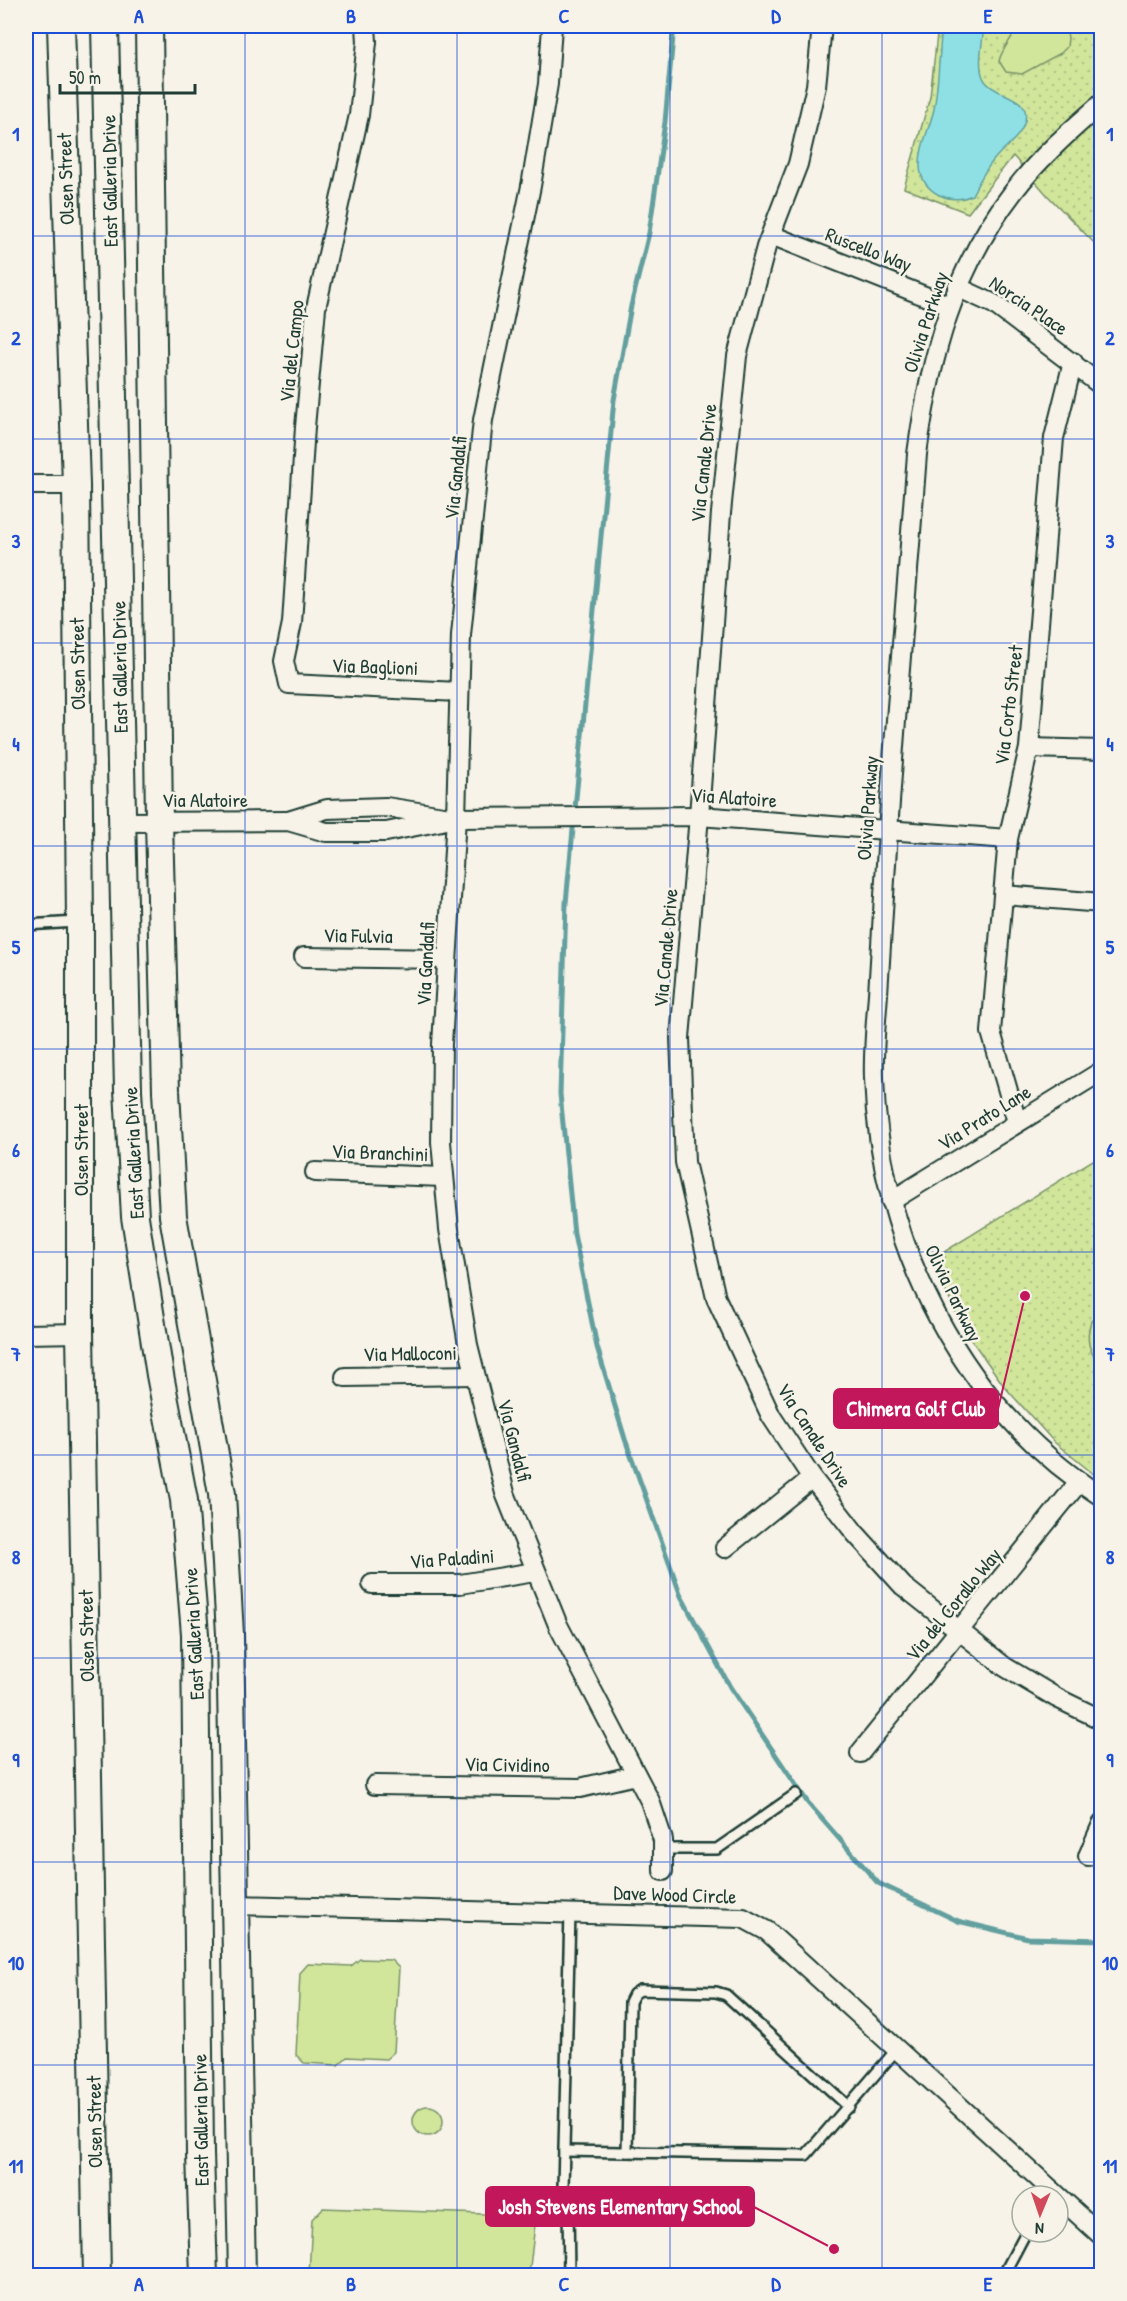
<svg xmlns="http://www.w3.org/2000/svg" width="1127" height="2301" font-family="'Patrick Hand',sans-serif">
<defs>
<pattern id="grass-dots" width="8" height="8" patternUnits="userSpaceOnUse" patternTransform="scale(1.5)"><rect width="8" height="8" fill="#d1e69b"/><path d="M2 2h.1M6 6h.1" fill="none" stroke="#b3c686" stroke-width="1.8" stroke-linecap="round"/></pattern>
</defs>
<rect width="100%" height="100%" fill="#f7f3e8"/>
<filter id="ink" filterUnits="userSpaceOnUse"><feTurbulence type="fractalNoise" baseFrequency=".0167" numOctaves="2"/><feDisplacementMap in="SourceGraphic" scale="12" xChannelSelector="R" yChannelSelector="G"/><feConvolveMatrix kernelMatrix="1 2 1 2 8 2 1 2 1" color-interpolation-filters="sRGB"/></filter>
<g filter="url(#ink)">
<g fill="url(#grass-dots)" stroke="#789268" stroke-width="1.5">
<path d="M938,26H1101V250L1048,196L1013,156L968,213L904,188L930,97Z"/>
<path d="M1101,1155V1480L1054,1442L1004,1386L963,1328L933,1264L939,1255Z"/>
</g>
<g fill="#d1e69b" stroke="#789268" stroke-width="1.5">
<path d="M1017,26H1066L1068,38L1067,47L1061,53L1022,74L1006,72L999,61C1002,48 1013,39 1017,26Z"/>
<path d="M1096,1317L1101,1319V1366C1089,1352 1085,1340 1091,1321Z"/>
<path d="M360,1959L391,1960L399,1968L394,2052L386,2059L347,2057L338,2065L304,2063L296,2055L300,1973L308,1964L351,1966Z"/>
<circle cx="428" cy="2121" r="15"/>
<path d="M323,2208L536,2216L529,2275H309L312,2219Z"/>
</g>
<path fill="#8fe0e5" stroke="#629f9e" stroke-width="1.5" d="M942,26H984C983,41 976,68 985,81C997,98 1034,95 1024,124C1020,137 1006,146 997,156C986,168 979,181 972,195C951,206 921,192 920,167C919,147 930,128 934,109C939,81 939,53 942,26Z"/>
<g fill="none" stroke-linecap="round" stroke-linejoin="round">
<path stroke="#629f9e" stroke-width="5" d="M674,26L665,122L649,233L631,306L614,400L566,903L560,1094L574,1234L597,1347L625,1439L681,1596L730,1687L808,1803L878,1883L958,1921L1028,1938L1102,1940"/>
<defs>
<g id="lane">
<path d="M26,925L77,922"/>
<path d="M663,1849H717L796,1794"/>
<path d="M564,2151L806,2155L897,2049"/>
<path d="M627,2152L630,2002L634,1994L640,1990L716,1992L726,1995L849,2107"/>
<path d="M569,2276L568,2207L563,2187L570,1913"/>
<path d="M1007,2276V2268L1026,2232"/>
</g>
<g id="street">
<path d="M366,26L367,42L359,115L316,308L305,427L292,623L284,661L289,684L459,692"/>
<path d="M552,26L548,84L531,186L483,420L461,635L456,818L442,1044L441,1142L449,1229L468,1345L505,1493L558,1625L650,1801L663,1840V1871"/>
<path d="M822,26L816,86L798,164L766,247L737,356L721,513L699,816L680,1038L685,1162L716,1298L771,1416L812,1478L855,1533L903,1586L1005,1667L1057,1698L1102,1720"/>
<path d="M1102,103C1071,130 1039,158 1014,191C953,270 930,357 917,454C907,591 894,727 886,864C883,907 881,950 878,994C876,1022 873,1050 874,1078C879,1244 961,1406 1102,1497"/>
<path d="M771,235L950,306"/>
<path d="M957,287L994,304L1102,386"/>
<path d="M26,485H76"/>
<path d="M1029,748L1102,750"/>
<path d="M288,821L327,809L386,807L456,818L699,816L1008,839"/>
<path d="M122,822L288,821L326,832H386L442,821"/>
<path d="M1004,895L1102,903"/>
<path d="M304,957L447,959"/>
<path d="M1017,1122L991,1032L1008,839L1029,748L1054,438L1073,362"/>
<path d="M315,1172L443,1177"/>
<path d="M891,1201L1102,1071"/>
<path d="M26,1334L80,1333"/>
<path d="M345,1377L475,1375"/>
<path d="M725,1548L812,1478"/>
<path d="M372,1584H460L535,1572"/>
<path d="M860,1753L1079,1482"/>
<path d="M375,1785L580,1788L636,1775"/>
<path d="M1088,1856L1102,1824"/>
<path d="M234,1905L743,1918L767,1931L1102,2236"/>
</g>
<g id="secondary">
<path d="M61,26L76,485L80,922V1333L97,2276"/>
<path d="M105,26L128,1090L135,1217L160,1375L184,1500L195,1634L200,2154L204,2276"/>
<path d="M149,26L159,822L166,1091L173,1216L222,1494L230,1634L242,2276"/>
</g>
</defs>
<use href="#lane" stroke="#1f3d34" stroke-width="14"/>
<use href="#street" stroke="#1f3d34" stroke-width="22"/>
<use href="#secondary" stroke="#1f3d34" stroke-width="30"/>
<use href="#lane" stroke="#f7f3e8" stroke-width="9"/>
<use href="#street" stroke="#f7f3e8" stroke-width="18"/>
<use href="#secondary" stroke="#f7f3e8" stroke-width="26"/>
</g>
</g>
<path fill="none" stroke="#1d4ed8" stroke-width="1.5" stroke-opacity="0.55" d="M245,26V2276M457,26V2276M670,26V2276M882,26V2276M26,236H1102M26,439H1102M26,643H1102M26,846H1102M26,1049H1102M26,1252H1102M26,1455H1102M26,1658H1102M26,1862H1102M26,2065H1102"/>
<g text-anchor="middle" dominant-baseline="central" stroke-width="5" stroke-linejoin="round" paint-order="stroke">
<g font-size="20" fill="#1f3d34" stroke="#f7f3e8">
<text transform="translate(65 179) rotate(-92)">Olsen Street</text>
<text transform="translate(109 181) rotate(-91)">East Galleria Drive</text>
<text transform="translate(869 249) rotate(21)">Ruscello Way</text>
<text transform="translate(1029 305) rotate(34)">Norcia Place</text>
<text transform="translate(925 322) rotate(-72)">Olivia Parkway</text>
<text transform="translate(291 351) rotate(-84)">Via del Campo</text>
<text transform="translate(703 463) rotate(-84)">Via Canale Drive</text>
<text transform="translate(455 478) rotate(-84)">Via Gandalfi</text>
<text transform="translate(77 664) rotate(-91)">Olsen Street</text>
<text transform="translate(375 666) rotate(2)">Via Baglioni</text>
<text transform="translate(119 667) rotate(-91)">East Galleria Drive</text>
<text transform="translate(1008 705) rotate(-83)">Via Corto Street</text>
<text transform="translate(734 797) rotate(4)">Via Alatoire</text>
<text x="205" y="799">Via Alatoire</text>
<text transform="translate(867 808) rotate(-86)">Olivia Parkway</text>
<text transform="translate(358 935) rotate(1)">Via Fulvia</text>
<text transform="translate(665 948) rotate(-85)">Via Canale Drive</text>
<text transform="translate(425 964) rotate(-87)">Via Gandalfi</text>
<text transform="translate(984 1117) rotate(-32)">Via Prato Lane</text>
<text transform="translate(80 1150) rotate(-90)">Olsen Street</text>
<text transform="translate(380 1152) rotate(2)">Via Branchini</text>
<text transform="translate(133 1153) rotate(-93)">East Galleria Drive</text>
<text transform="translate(954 1293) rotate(64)">Olivia Parkway</text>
<text transform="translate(410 1353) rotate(-1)">Via Malloconi</text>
<text transform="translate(815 1435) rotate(57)">Via Canale Drive</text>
<text transform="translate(515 1440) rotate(76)">Via Gandalfi</text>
<text transform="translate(452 1558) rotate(-4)">Via Paladini</text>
<text transform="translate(953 1604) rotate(-51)">Via del Corallo Way</text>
<text transform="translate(193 1634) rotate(-93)">East Galleria Drive</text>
<text transform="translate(86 1636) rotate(-91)">Olsen Street</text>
<text transform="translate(507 1764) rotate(1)">Via Cividino</text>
<text transform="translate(675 1894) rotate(2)">Dave Wood Circle</text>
<text transform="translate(200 2120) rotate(-91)">East Galleria Drive</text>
<text transform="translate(94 2122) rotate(-91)">Olsen Street</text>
</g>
</g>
<path fill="none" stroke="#c2185b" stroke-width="2" d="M1025 1296L998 1409M834 2249L754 2207"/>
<g fill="#c2185b" stroke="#f7f3e8" stroke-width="2">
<circle cx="1025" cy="1296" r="6"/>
<circle cx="834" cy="2249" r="6"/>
</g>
<g fill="#c2185b" stroke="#c2185b" stroke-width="2">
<rect x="834" y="1389" width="164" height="39" rx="6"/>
<rect x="486" y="2187" width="268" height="39" rx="6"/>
</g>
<g font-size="21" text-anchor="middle" font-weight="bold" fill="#fff">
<text x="916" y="1416">Chimera Golf Club</text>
<text x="620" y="2214">Josh Stevens Elementary School</text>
</g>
<rect width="1127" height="2301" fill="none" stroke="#f7f3e8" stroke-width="66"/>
<g transform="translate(1040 2214) rotate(182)"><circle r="28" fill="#f7f3e8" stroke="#a1aaa0" stroke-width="1.5"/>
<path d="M0-4.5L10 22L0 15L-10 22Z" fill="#d1495b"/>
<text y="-9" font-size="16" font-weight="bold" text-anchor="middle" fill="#1f3d34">N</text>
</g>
<path d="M60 84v9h135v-9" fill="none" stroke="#1f3d34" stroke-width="3"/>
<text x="69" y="84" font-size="18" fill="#1f3d34" stroke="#f7f3e8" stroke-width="4.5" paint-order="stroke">50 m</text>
<rect x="33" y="33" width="1061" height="2235" fill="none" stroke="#1d4ed8" stroke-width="2"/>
<g font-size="20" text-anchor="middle" font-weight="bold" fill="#1d4ed8">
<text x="139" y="23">A</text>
<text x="351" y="23">B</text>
<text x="564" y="23">C</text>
<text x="776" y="23">D</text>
<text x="988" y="23">E</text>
<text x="16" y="141">1</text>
<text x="1110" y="141">1</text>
<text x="16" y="345">2</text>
<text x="1110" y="345">2</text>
<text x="16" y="548">3</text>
<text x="1110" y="548">3</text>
<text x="16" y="751">4</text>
<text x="1110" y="751">4</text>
<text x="16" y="954">5</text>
<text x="1110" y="954">5</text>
<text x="16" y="1157">6</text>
<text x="1110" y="1157">6</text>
<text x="16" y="1361">7</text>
<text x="1110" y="1361">7</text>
<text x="16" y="1564">8</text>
<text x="1110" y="1564">8</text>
<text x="16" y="1767">9</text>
<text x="1110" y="1767">9</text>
<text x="16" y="1970">10</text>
<text x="1110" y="1970">10</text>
<text x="16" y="2173">11</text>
<text x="1110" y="2173">11</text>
<text x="139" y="2291">A</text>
<text x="351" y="2291">B</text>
<text x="564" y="2291">C</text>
<text x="776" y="2291">D</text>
<text x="988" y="2291">E</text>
</g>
</svg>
